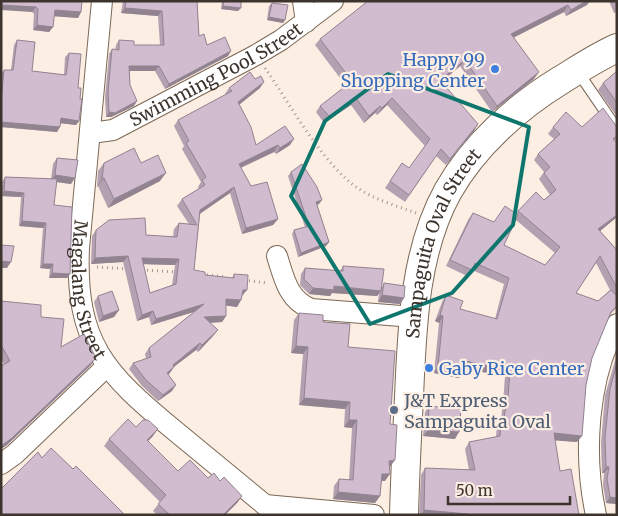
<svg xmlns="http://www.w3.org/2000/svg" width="618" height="516" font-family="Merriweather,serif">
<rect width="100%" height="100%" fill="#fceee2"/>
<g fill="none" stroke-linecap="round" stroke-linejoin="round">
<defs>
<path id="lane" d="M578,72L617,129"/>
<g id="street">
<path id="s1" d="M102,1L79,248C75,343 105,373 174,430C204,455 235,480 265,505"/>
<path d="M303,1L306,22"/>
<path id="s2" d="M91,133L113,130L256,55L281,40L333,1"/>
<path d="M277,256C284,278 288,300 311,309L414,317"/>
<path d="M1,464L15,454L106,367"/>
<path d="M265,505L374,515"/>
<path d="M596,515C583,456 587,378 617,324"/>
</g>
<g id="secondary">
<path id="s3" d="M404,515C405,476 407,436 409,397C412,329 414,252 448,191C474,145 517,107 561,80C579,69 597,57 617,48"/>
</g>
</defs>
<use href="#lane" stroke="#7b6856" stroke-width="12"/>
<use href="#street" stroke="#7b6856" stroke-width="22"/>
<use href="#secondary" stroke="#7b6856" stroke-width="30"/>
<g stroke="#a2978d" stroke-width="3" stroke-dasharray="1 4" stroke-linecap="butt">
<path d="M265,68C290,104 323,165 359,189C376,200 397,206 416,213"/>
<path d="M97,267L128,269"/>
<path d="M142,270L178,272"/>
<path d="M202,274L225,277"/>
<path d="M244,280L267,283"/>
</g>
<use href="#lane" stroke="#fff" stroke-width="10"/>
<use href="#street" stroke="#fff" stroke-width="20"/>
<use href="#secondary" stroke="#fff" stroke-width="28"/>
</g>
<g fill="#b3a1b2" fill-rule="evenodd">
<path d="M1,1L81,12L78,18L54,16L53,27L49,32L33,30L34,14L32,12Z"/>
<path d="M123,1H197L199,36L207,45L228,56L165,89L155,71H130V85L134,106L111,117H106L105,97L109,54L112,49L115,50L116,45L119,40L134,45H160L158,16L121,13Z"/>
<path d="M222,1H241L238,11L221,9Z"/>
<path d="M368,1L587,5L566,16L564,12L514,37L534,79L492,112L460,66L442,82L474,131L446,165L436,156L405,202L385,188L402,163L409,168L425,146L387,105L377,115L375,113L364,123L351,105L324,123L316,112L320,106L346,86L315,45L320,39Z"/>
<path d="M609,1H617V12L614,13Z"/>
<path d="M272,3L285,20L283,23L267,20L269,6Z"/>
<path d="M17,40L32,71L64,75L65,57L69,53L78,88L80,99L79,121L76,125L61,123L57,132L1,127V73L4,70H11L14,45Z"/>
<path d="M617,71V117L598,90L603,83Z"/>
<path d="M229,88H260L239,104L256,145H290L276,154L274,152L241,168L251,186L278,219L273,225L242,234L230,193L200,214L194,270L205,275L232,278L234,274L242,296L241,300L237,307L226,305V316L222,322L210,323L218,330L213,336L198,352L196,350L174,367L168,375L172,391L158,401L142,386L129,369L133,363L146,359L145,354L149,348L194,312L151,325L149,317L137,321L123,262L91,264L92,236L96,230L146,235L173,237L174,229L179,223L189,224L177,206L182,199L199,189L198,187L201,182L182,149L184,146L174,126L178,120L226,95L225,94ZM143,264L175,265L172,285L150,293Z"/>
<path d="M553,127H617V139L614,141L617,143V217L600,231L617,250V307L610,315L592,358L586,385L577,442L555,440L560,471L579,515H419L421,475L425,468L469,470L465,449L469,442L496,437L497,424L501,419L503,403L505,376L464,369L459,378L434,373L439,323L435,321L442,302L446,295L460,309L495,319L504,284L472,270L467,276L446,266L468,220L473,213L494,222L516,213L518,211L544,200L550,195L539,179L544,172L534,160L538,154L554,139L548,134ZM516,220L555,253L545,265L504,245ZM596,263L610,290L598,301L576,293Z"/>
<path d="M57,158L71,184L56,182L54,205L70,274L67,278H49L50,269L40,268L43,228L19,226L21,197L1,196L2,182L5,177L51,179L53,164Z"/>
<path d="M104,163H141L160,181L108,208L98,186L97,187L98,171Z"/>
<path d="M291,172L319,204L317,205L329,242L326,246L298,257L292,234L294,230L305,227L288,176Z"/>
<path d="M343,266L382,287L384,283L404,298L400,304L378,302L379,293L377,296L332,293L330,296L309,294L300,285L301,274L305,268L340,271Z"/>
<path d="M98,296L119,310L114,317L99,322L94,302Z"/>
<path d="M1,301L41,317L61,347L91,365L7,445L1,449V366L4,364L1,359Z"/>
<path d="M299,313L323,322L348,347L390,424V467L385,481H381L380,496L375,503L333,499L334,486L339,479L349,480L352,428L344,427L345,409L299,405L303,354L291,353L294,320Z"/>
<path d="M617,354V504L606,503L603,485L604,473H602L601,443L605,395Z"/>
<path d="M429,406L455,439L423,436L425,412Z"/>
<path d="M136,427L153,436L148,441L178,471L220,481L242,496L237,503L225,515H157L153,511L160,502L104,446L109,439Z"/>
</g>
<g fill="#928391">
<path d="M586,1H590L587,5L566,16L571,10Z"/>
<path d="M1,5L36,7L32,12L1,10Z"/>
<path d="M568,5L564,12L507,41L511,34Z"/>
<path d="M223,6L241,8L238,11L221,9Z"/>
<path d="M125,8L162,11L158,16L121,13Z"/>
<path d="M55,10L81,12L78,18L51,16Z"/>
<path d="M269,17L285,20L283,23L267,20Z"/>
<path d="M37,25L53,27L49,32L33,30Z"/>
<path d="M231,51L228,56L165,89L169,84Z"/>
<path d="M465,60L460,66L436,87L440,80Z"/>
<path d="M129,66H159L155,71H126Z"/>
<path d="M539,72L534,79L492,112L497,106Z"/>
<path d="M264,82L260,88L234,109L238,102Z"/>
<path d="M356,98L351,105L324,123L329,116Z"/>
<path d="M392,98L387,105L377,115L382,108Z"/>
<path d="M137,101L134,106L111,117H106L109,112Z"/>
<path d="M380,106L375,113L364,123L369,116Z"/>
<path d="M61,118L79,121L76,125L58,123Z"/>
<path d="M1,122L60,127L57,132L1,127Z"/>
<path d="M478,124L474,131L446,165L450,159Z"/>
<path d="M294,139L290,145L276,154L280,148Z"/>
<path d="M278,145L274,152L235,170L239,164Z"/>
<path d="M166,173L160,181L108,208L114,199Z"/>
<path d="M55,175L75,178L71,184L50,181Z"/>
<path d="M104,178L98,186L97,187L102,179Z"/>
<path d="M234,187L230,193L196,216L200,210Z"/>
<path d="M4,191L24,193L21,197L1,196Z"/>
<path d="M322,200L319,204L313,206L316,202Z"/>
<path d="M617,215V217L594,236L598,229Z"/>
<path d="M278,219L273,225L242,234L246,228Z"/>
<path d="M22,221L46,223L43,228L19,226Z"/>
<path d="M329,242L326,246L298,257L301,253Z"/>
<path d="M128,256L123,262L91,264L95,258Z"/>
<path d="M142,258L179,259L175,265L138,264Z"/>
<path d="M1,261L11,262L7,268H1Z"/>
<path d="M43,264H53L50,269L40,268Z"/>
<path d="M52,273L70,274L67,278H49Z"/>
<path d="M334,286L381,291L377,296L332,293L330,296L309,294L313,288Z"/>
<path d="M243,290H247L242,296H238Z"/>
<path d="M382,295L404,298L400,304L378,302Z"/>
<path d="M226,299L241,300L237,307L221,305Z"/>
<path d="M204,304L200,310L151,325L156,319Z"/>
<path d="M119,310L114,317L99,322L103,316Z"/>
<path d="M153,311L149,317L137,321L142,315Z"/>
<path d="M440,315L443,316L439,323L435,321Z"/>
<path d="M226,316L222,322L200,323L204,317Z"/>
<path d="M218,330L213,336L198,352L202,345Z"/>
<path d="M200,343L196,350L168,371L173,365Z"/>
<path d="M296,346L308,347L303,354L291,353Z"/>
<path d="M96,358L91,365L7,445L1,449V446Z"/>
<path d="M465,361L510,370L505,376L460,368Z"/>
<path d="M438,366L464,371L459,378L434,373Z"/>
<path d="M174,367L170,373L162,379L167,373Z"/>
<path d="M176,385L172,391L158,401L163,395Z"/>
<path d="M304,398L350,402L345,409L299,405Z"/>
<path d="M349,420H357L352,428L344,427Z"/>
<path d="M158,429L153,436L142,447L147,440Z"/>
<path d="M428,430L459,432L455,439L423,436Z"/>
<path d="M554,433L582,436L577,442L549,440Z"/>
<path d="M395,460L390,467L384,468L389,461Z"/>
<path d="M606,467H609L604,473H602Z"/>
<path d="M382,474H390L385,481H377Z"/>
<path d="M338,492L380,496L375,503L333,499Z"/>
<path d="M242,496L237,503L225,515H223Z"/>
<path d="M610,497L617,498V504L606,503Z"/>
<path d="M424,510L468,514L467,515H421Z"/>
</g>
<g fill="#d0bbcf" stroke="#928391" fill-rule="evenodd">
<path d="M1,1H82L81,12L55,10L53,27L37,25L38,9L36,7L1,5Z"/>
<path d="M126,1H197L199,36L204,34L207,45L225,37L231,51L169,84L159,66H129L130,85L137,101L115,113L109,112L108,92L112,49L119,50V40L134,41V45H164L162,11L125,8Z"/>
<path d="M224,1H241V8L223,6Z"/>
<path d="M368,1H586L571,10L568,5L511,34L539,72L497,106L465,60L440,80L478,124L450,159L441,149L409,195L390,181L402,163L409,168L430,139L392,98L382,108L380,106L369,116L356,98L329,116L320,106L352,81L320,39Z"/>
<path d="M272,3L288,5L285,20L269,17Z"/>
<path d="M17,40L35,42L32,71L66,75L69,53L81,54L78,88H81L80,99H82L79,121L61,118L60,127L1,122V102L4,70H13Z"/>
<path d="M617,71V103L603,83Z"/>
<path d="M250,72L255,79L261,76L264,82L238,102L251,127L256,145L285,126L294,139L280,148L278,145L239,164L251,186L267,182L278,219L246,228L234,187L200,210L194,270L205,272V275L234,278V274L248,275L247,290H243L241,300L226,299V316L204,317L218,330L202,345L200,343L173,365L174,367L167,373L176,385L163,395L146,380L133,363L151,357L149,348L204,304L156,319L153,311L142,315L128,256L95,258L96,230L109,220L145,218L146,235L177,237L179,223L197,225L182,199L205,185L202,180L206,177L186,143L189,141L178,120L232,91L229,88ZM142,258L179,259L176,284L150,293Z"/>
<path d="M603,108L617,127V136L613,139L617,143V215L598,229L617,250V288L600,256L576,293L598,301L611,290L617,296V306L611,312L592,358L586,385L582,436L554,433L560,471L571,469L579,515H468V514L424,510L425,468L475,470L469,442L500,436L502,417H504L508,397L510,370L465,361L464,371L438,366L443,316L440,315L446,295L463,301L460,309L497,319L509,278L475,263L472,270L450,260L473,213L494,222L505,206L518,215L504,245L545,265L560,247L518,211L536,192L544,200L556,190L544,173L550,167L538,154L560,134L553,127L566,112L582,127Z"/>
<path d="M134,148L141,163L158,155L166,173L114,199L104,178L102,179L104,163Z"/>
<path d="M57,158L78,160L75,178L55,175Z"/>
<path d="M302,164L317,187L322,200L316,202L329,242L301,253L294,230L309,226L291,172Z"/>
<path d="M5,177L57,179L54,205L72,207L70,274L52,273L53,264H43L46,223L22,221L24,193L4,191Z"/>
<path d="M1,245L14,246L11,262L1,261Z"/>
<path d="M343,266L384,269L381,291L334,286V290L313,288L304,279L305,268L343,271Z"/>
<path d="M384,283L405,286L404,298L382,295Z"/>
<path d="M112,291L119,310L103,316L98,296Z"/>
<path d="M1,301L41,305V317L64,319L61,347L84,334L96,358L12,438L1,446V366L10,361L1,345Z"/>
<path d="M299,313L323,315V322L350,324L348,347L395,351L390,424L397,425L395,460L389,461L390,474H382L380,496L338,492L339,479L353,480L357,420H349L350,402L304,398L308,347L296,346Z"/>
<path d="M617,363V498L610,497L607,479L609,467H606L605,437L610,389Z"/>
<path d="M429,406L461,409L459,432L428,430Z"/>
<path d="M128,419L136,427L143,420H148L158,429L147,440L178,471L190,460L208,478L214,473L220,481L224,477L242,496L223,515H170L158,504L166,495L109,439Z"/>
<path d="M51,448L73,469L76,466L125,515H1V489L38,452L42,458Z"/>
</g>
<path fill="none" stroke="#0f766e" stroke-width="4" stroke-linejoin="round" d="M388,74L529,127L513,225L452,293L370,324L291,196L325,121Z"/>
<g fill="#3f7fe0" stroke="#fceee2" stroke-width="2">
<circle cx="495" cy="69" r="5"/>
<circle cx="429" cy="368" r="5"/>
</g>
<circle fill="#5c6f8a" stroke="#fceee2" stroke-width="2" cx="394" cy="410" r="5"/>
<g text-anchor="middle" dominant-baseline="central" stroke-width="4.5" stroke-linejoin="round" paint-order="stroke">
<g font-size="18" fill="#366cbe" stroke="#fceee2" text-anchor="end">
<text x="485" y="59">Happy 99<tspan x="485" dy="21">Shopping Center</tspan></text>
<text x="439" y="368" text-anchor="start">Gaby Rice Center</text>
</g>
<g font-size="18" fill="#3d352d" stroke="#fceee2">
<text stroke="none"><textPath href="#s2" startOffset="139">Swimming Pool Street</textPath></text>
<text stroke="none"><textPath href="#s3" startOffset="278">Sampaguita Oval Street</textPath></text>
<text stroke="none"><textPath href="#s1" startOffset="291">Magalang Street</textPath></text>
</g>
<g font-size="18" fill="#4e5e75" stroke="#fceee2" text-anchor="start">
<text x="404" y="400">J&amp;T Express<tspan x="404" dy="21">Sampaguita Oval</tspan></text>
</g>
</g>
<rect width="618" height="516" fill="none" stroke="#3d352d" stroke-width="5"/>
<path d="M448 496v8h122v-8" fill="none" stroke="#3d352d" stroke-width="2.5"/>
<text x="456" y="496" font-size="15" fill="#3d352d" stroke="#fceee2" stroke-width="4" paint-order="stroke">50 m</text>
</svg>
